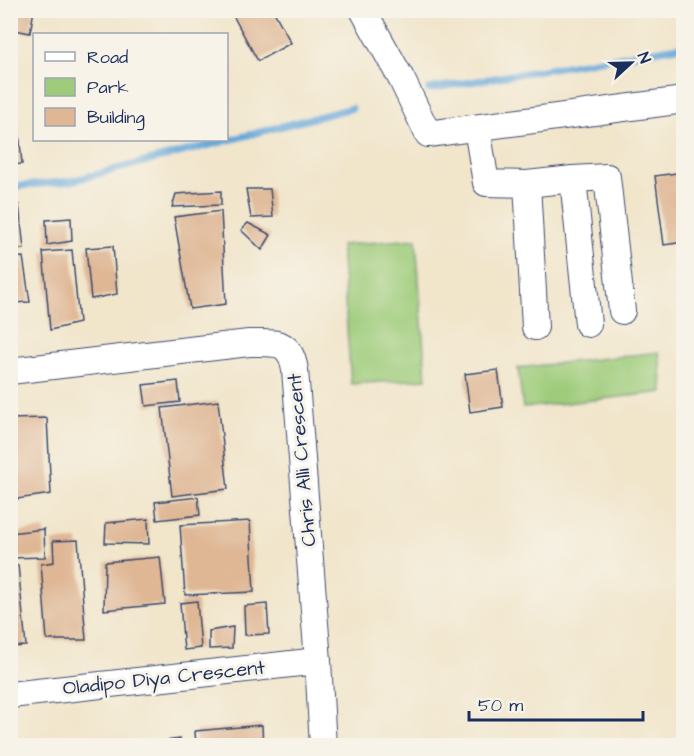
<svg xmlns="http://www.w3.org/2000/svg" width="694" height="756" font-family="'Architects Daughter',sans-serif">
<rect width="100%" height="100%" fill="#f7f3e8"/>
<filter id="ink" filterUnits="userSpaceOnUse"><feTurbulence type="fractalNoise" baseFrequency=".0167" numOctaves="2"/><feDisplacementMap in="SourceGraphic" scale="12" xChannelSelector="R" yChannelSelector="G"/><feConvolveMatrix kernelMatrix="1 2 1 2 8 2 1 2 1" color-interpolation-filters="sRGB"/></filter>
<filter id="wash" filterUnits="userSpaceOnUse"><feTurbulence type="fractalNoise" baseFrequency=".008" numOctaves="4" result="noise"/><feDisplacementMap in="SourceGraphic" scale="24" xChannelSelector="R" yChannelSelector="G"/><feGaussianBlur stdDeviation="1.35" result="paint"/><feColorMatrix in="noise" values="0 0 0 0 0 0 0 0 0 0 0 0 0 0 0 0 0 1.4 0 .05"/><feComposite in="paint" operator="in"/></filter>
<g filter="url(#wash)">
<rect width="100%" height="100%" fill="#f1e5ca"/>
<g fill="#9ecc7a" stroke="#5c7e6c" stroke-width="1.5">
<path d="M416,239L426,379L351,384L341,245Z"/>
<path d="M659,352L663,392L523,408L518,368Z"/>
</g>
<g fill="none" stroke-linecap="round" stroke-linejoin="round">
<g stroke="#66a8da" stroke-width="7">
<path d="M429,89L684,46"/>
<path d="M10,187L71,181L352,108"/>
</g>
</g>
<g id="blocks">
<g fill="#dfb795">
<path d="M10,10H34L30,33L10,29Z"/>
<path d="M230,10H273L291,43L258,61Z"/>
<path d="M10,121H18L22,164L10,165Z"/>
<path d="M684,172V242L664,245L655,176Z"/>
<path d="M246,189H270L273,217L251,218Z"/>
<path d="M221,191V205L172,207L176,194Z"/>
<path d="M10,205H19L24,249H10Z"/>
<path d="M221,211L226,304L190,309L174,217Z"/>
<path d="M71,218L72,241L47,245L46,220Z"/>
<path d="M248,223L271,235L262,250L241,230Z"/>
<path d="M113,246L117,294L91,299L86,248Z"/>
<path d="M72,250L79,323L50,330L43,252Z"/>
<path d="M23,257L30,302L10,303V258Z"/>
<path d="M498,370L503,407L470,412L465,374Z"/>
<path d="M178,381L180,402L146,406L143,385Z"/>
<path d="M218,401L228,489L172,496L162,408Z"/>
<path d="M47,418L51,494L10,500V419Z"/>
<path d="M198,497L200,515L157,520L155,502Z"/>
<path d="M148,519L149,544L105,543L106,523Z"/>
<path d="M250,521L254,592L185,595L180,525Z"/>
<path d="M44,529L45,557L10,558V533Z"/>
<path d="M78,540L86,640H47L41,564L54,562L53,541Z"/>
<path d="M160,557L165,604L104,610L105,562Z"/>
<path d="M18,565L26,646L10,647V566Z"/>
<path d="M197,601L201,648L184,650L180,603Z"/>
<path d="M267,604L269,634L245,635L244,606Z"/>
<path d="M233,627L232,648L209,649V631Z"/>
<path d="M262,725L263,746H196L195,731Z"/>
<path d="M180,739L181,746H140L139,744Z"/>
</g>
</g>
</g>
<g filter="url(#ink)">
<use href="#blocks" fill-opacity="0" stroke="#3b4a6e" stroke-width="1.5"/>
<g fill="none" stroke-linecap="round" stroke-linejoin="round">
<defs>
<g id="minor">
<path d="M363,10L402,80L428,134L684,100"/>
<path d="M477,128L486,183L527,184L535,327"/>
<path d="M573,179L607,177L622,311"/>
<path d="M527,184L573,179L588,324"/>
<path d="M10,371L249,343C277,343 290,340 295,370L318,661L323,746"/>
<path d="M10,695L318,661"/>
</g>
</defs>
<use href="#minor" stroke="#3b4a6e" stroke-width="28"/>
<use href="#minor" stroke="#fff" stroke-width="26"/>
</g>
</g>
<g text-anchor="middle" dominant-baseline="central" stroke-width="6" stroke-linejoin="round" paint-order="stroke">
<g font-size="20" fill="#1b2f5e" stroke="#f7f3e8">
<text transform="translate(302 460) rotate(-95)">Chris Alli Crescent</text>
<text transform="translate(164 678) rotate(-6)">Oladipo Diya Crescent</text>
</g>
</g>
<rect width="694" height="756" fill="none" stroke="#f7f3e8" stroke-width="36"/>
<rect x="33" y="33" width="195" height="108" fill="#f7f3e8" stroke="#9fa5b1" stroke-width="1.5"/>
<rect x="45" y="52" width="30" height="9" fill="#ffffff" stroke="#9fa5b1" stroke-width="1.5"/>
<text x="87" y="63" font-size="18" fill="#1b2f5e">Road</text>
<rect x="45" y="78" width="30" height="18" fill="#9ecc7a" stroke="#9fa5b1" stroke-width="1.5"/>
<text x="87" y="93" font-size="18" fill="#1b2f5e">Park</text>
<rect x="45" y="108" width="30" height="18" fill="#dfb795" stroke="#9fa5b1" stroke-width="1.5"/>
<text x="87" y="123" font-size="18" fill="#1b2f5e">Building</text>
<g transform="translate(631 63) rotate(68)" stroke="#f7f3e8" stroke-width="4.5" paint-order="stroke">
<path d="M0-4.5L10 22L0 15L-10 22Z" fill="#1b2f5e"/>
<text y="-9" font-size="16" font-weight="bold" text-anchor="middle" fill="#1b2f5e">N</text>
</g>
<path d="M469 711v9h174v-9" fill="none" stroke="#1b2f5e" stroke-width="3"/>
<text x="478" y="711" font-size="18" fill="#1b2f5e" stroke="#f7f3e8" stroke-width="4.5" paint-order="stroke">50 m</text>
</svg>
